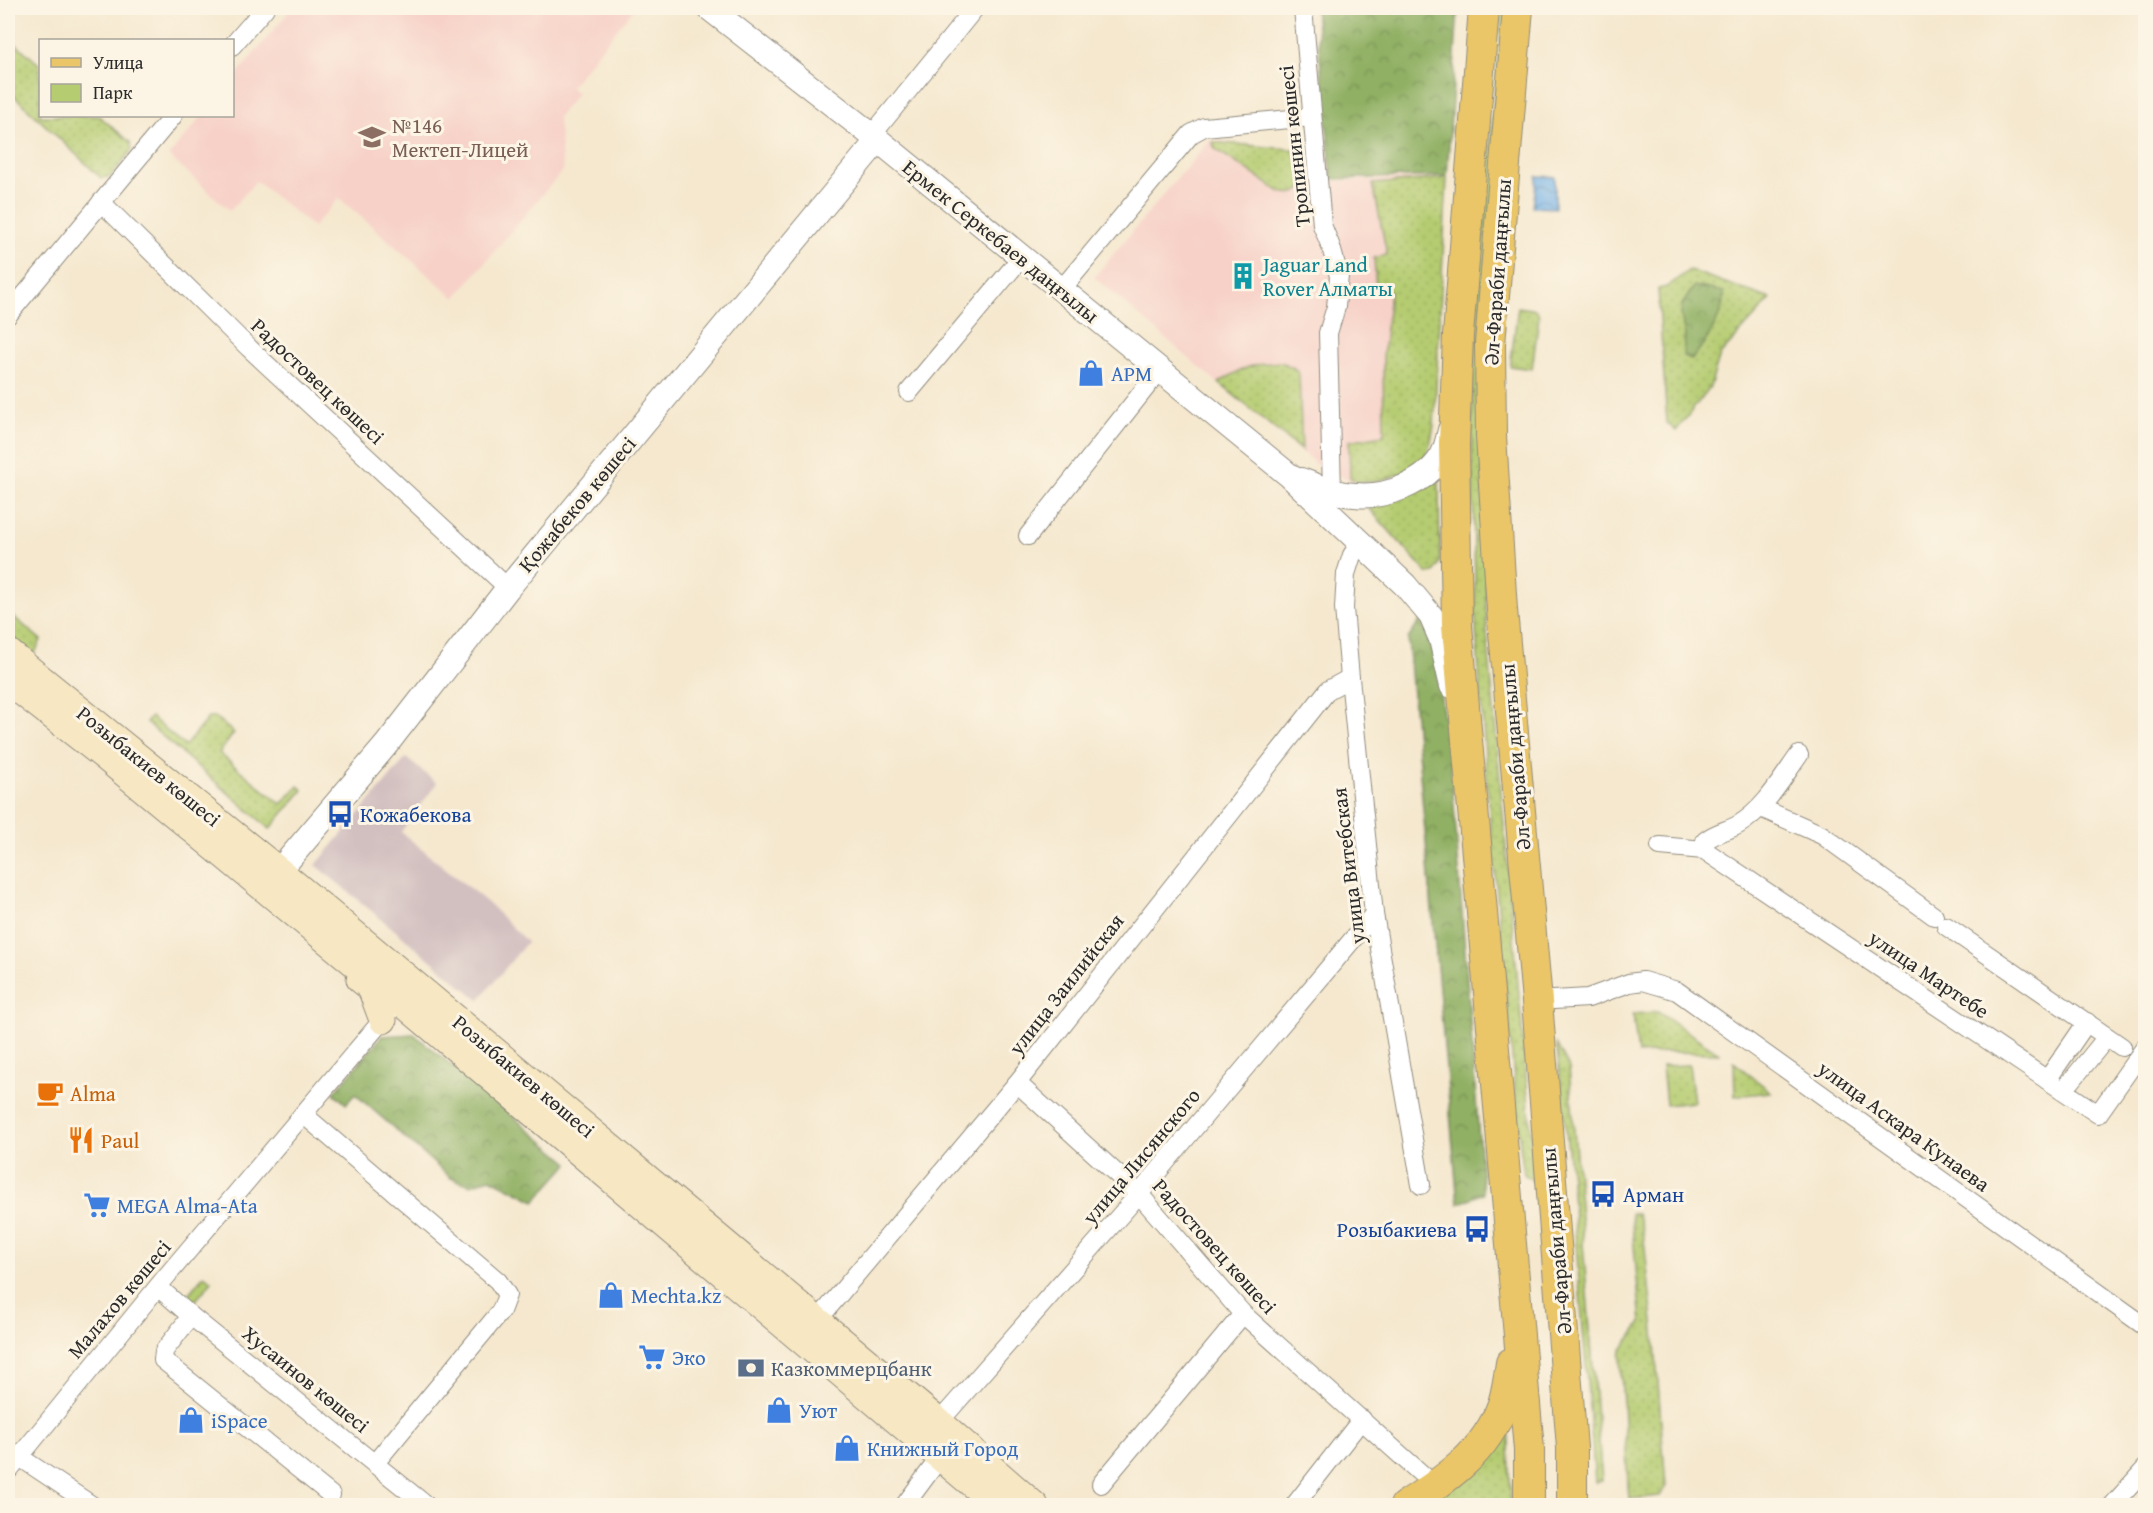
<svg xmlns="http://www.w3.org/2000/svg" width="2153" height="1513" font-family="'Gentium Book Plus',serif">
<defs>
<pattern id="green-dots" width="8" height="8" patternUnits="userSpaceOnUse" patternTransform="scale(1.5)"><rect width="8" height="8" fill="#b5cc71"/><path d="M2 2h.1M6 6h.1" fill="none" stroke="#9caf62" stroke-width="1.8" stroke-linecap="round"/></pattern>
<pattern id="forest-crowns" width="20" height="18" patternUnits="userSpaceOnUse" patternTransform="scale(1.5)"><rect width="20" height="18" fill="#90b063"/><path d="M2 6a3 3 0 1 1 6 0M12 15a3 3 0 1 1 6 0" fill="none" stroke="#768f52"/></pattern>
<pattern id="water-waves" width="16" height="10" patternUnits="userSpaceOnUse" patternTransform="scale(1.5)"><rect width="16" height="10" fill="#77b4e9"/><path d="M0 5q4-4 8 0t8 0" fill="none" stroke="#6293bd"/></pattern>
</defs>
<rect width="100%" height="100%" fill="#fcf5e5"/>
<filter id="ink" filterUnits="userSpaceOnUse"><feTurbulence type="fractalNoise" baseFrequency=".0167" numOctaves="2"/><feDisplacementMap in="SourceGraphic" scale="12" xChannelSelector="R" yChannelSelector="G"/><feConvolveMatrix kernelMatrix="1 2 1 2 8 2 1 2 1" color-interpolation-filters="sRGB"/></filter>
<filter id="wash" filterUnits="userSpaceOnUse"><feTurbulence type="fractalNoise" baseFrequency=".008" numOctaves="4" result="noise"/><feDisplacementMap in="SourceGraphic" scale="24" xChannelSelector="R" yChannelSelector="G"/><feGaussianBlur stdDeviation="1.35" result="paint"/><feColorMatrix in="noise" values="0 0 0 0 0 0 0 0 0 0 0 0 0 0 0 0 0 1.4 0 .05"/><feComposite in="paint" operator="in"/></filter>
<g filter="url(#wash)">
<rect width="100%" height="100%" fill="#f5e8cf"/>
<g fill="#f7d1c8">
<path d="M292,8H634L570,87L577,93L558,117L563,170L455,298L339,198L313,227L256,181L230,211L169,156L202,116H232L233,79Z"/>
<path d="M1217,140L1328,157L1332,181L1447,178L1434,425L1427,453L1415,466L1395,476L1367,482L1352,481L1321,468L1198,366L1094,277L1209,141Z"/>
</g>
<path fill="#d2bfc0" d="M406,758L437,783L401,832L489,904L527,942L479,1000L316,865Z"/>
<g fill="url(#green-dots)" stroke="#707c4e" stroke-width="1.5">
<path d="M1502,8H1509L1482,451L1487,632L1532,1143L1533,1181L1524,1174L1520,1144L1488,796L1476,630L1472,450L1473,360L1475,317Z"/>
<path d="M10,43H15L40,65V116H99L130,142L132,150L111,176L101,178L8,90V45Z"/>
<path d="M1213,142L1311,151L1310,180C1301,192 1294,196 1280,192L1214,148Z"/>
<path d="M1447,178L1434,425C1432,433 1431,445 1427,453C1417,472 1368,490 1350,478L1349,441L1384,435L1383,357L1390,291L1376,289L1374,258L1387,255L1373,184Z"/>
<path d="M1689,270L1771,299L1720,355L1710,387L1676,431L1667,423L1658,289L1667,287Z"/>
<path d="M1518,307L1537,310L1539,316L1532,369L1510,366Z"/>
<path d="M1281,362L1294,368L1299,374L1302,451L1219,383C1243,367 1252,364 1281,362Z"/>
<path d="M1433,482H1439L1440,562L1434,573L1428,574L1366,505Z"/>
<path d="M8,612L41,640L34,655L8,634Z"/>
<path d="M151,717L185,746L208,718L215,717L234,733L219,753L281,804L298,786L303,790L270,829L146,722Z"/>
<path d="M1658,1012L1664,1016L1719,1053L1667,1052L1638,1054L1633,1014Z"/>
<path d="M1556,1043L1569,1068L1602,1481L1595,1482L1570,1168Z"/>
<path d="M1734,1062L1771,1092L1735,1096Z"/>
<path d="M1689,1065L1694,1102L1666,1105L1662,1066Z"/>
<path d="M1631,1213H1637L1643,1231L1654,1331L1666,1486L1660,1496L1629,1499L1620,1356L1621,1351L1641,1323Z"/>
<path d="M204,1275L212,1281L192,1305L185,1298Z"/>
<path d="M1508,1410L1511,1505L1425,1506Z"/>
</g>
<g fill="url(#forest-crowns)" stroke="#5e6e47" stroke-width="1.5">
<path d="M1315,8H1458L1447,176L1332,179Z"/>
<path d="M1694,286L1724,292C1723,318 1707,340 1692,359L1683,356L1685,336L1681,314L1682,305Z"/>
<path d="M1422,618L1435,658L1451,765L1483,1193L1458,1204L1408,639Z"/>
<path d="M414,1034L569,1163L535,1201L490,1178L471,1185L451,1178L355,1094L346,1104L334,1093L382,1036Z"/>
</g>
<path fill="url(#water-waves)" stroke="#51708a" stroke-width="1.5" d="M1537,176L1555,177V208L1533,207Z"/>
</g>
<g filter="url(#ink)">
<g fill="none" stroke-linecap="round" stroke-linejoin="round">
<defs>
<g id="minor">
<path d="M1303,8L1322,225L1331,247L1339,276L1336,307L1328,333L1332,492"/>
<path d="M232,46L265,8"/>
<path d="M872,135L975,8"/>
<path d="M101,202L249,348L508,588"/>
<path d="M1061,290L1191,134L1204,127L1312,117"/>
<path d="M8,315L173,116"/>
<path d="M909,392L1021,258"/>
<path d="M1028,536L1159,371"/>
<path d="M1361,542L1352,555L1346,574L1344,608L1350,678L1374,914L1421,1185"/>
<path d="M1761,808L1822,835L1934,916"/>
<path d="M1660,846L1704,850L2098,1114L2146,1046"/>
<path d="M1704,850L1705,841C1716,832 1727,831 1738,825C1765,809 1781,780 1799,755"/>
<path d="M1946,926L2122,1047"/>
<path d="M1537,1001L1588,998L1629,983L1643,981L1677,991L2146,1327"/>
<path d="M2047,1080L2087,1022"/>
<path d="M1017,1083L1139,1194L1243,1314L1435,1486"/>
<path d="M2064,1090L2107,1037"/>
<path d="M303,1114L498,1281L507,1295L501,1311L375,1463"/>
<path d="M158,1287L191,1316L427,1506"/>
<path d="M191,1316L164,1351L163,1360L331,1495"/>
<path d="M817,1321L1017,1083L1328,690L1350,678"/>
<path d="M939,1422L1139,1194L1374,914"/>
<path d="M18,1456L93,1506"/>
<path d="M8,1471L165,1278L390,1011"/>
<path d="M1101,1484L1243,1314"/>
<path d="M904,1506L941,1456"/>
<path d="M1294,1506L1362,1419"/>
<path d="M2112,1506L2146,1468"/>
</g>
<g id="tertiary">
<path d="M709,8L878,140L1290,476L1405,585L1431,616L1441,639L1452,686"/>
<path d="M1301,480C1319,487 1336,494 1355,495C1386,498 1425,484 1442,456C1446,448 1448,439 1450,430"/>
<path d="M267,885L386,745L508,588L878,140"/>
</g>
<g id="secondary">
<path d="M8,652L279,871L939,1422L1035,1506"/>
<path d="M8,681L104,756L399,1000L998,1506"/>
<path d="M360,979L371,988L383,1020"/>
</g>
<g id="primary">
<path d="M1484,8L1458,335L1454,444L1457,626L1529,1450V1506"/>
<path d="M1518,8L1490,344L1491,436L1502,610L1537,1001L1572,1448V1506"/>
<path d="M1405,1506C1446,1479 1486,1453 1503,1404C1507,1391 1509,1377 1511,1363"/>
</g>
</defs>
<use href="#minor" stroke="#908a7d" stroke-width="20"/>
<use href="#tertiary" stroke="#908a7d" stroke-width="26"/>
<use href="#secondary" stroke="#908a7d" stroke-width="29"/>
<use href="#primary" stroke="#908a7d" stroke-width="32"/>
<use href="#minor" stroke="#fff" stroke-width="18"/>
<use href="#tertiary" stroke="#fff" stroke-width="24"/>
<use href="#secondary" stroke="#f7e8c3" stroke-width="27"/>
<use href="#primary" stroke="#eac669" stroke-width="30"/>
</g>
</g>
<defs>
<symbol id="school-bare" viewBox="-9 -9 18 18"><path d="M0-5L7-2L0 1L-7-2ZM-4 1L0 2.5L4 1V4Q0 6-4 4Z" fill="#8d6e63" stroke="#fcf5e5" stroke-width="2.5" paint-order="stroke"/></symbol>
<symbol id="building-bare" viewBox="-9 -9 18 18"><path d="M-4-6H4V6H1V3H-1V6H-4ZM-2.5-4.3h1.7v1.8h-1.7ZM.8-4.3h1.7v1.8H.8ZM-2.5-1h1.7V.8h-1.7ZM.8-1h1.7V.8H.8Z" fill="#0f9aa8" stroke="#fcf5e5" stroke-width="2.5" paint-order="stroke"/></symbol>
<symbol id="shop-bare" viewBox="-9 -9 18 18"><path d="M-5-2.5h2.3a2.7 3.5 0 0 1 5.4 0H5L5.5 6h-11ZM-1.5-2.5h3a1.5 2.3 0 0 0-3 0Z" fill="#3f7fe0" stroke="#fcf5e5" stroke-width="2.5" paint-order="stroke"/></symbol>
<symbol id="bus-bare" viewBox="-9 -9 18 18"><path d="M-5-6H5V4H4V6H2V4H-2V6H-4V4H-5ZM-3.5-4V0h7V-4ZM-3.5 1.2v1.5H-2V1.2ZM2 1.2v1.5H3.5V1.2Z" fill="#1a4fb4" stroke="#fcf5e5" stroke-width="2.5" paint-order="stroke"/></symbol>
<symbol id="cafe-bare" viewBox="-9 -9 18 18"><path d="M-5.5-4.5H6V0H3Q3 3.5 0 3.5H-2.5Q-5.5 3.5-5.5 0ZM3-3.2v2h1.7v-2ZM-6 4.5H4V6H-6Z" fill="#e8710a" stroke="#fcf5e5" stroke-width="2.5" paint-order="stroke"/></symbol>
<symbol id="restaurant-bare" viewBox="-9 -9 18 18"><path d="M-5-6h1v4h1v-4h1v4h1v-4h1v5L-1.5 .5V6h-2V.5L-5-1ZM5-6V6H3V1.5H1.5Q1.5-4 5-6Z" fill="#e8710a" stroke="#fcf5e5" stroke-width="2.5" paint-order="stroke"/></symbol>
<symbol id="supermarket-bare" viewBox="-9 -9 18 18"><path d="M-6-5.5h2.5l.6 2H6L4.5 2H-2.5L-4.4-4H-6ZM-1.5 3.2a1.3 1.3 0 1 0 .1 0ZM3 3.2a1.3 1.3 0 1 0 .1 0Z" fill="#3f7fe0" stroke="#fcf5e5" stroke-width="2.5" paint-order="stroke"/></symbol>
<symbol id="bank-bare" viewBox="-9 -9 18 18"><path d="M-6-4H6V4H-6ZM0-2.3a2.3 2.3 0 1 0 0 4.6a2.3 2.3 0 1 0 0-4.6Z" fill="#5c6f8a" stroke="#fcf5e5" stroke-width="2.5" paint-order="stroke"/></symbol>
</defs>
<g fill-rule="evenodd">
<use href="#school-bare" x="353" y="118" width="38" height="38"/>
<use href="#building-bare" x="1224" y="257" width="38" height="38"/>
<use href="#shop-bare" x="1072" y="354" width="38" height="38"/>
<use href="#bus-bare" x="321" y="795" width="38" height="38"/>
<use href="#cafe-bare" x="31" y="1074" width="38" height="38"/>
<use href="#restaurant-bare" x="62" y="1121" width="38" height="38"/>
<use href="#bus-bare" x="1584" y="1175" width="38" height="38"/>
<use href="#supermarket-bare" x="78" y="1186" width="38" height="38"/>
<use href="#bus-bare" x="1458" y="1210" width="38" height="38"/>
<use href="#shop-bare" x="592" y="1276" width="38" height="38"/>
<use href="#supermarket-bare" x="633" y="1338" width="38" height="38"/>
<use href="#bank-bare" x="732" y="1349" width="38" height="38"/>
<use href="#shop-bare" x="760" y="1391" width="38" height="38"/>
<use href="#shop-bare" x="172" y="1401" width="38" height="38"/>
<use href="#shop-bare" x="828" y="1429" width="38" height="38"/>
</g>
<g text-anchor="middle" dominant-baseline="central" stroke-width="6" stroke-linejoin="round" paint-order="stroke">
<g font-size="21" fill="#785e54" stroke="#fcf5e5" text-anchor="start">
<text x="392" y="125">№146<tspan x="392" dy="24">Мектеп-Лицей</tspan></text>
</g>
<g font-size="21" fill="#2b2b2b" stroke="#fcf5e5">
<text transform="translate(1294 146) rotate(-96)">Тропинин көшесі</text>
<text transform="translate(1001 241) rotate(39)">Ермек Серкебаев даңғылы</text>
<text transform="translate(1497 272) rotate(-86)">Әл-Фараби даңғылы</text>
<text transform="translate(318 381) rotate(43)">Радостовец көшесі</text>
<text transform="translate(577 504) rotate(-50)">Қожабеков көшесі</text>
<text transform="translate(1515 757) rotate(-95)">Әл-Фараби даңғылы</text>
<text transform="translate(149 766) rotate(39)">Розыбакиев көшесі</text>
<text transform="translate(1348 866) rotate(-97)">улица Витебская</text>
<text transform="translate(1929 974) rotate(34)">улица Мартебе</text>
<text transform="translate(1066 984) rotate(-52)">улица Заилийская</text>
<text transform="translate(524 1076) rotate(40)">Розыбакиев көшесі</text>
<text transform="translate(1904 1126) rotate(36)">улица Аскара Кунаева</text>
<text transform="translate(1141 1156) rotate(-50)">улица Лисянского</text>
<text transform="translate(1556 1241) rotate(-95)">Әл-Фараби даңғылы</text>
<text transform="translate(1215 1246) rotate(48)">Радостовец көшесі</text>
<text transform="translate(119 1299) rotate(-50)">Малахов көшесі</text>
<text transform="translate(306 1379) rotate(39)">Хусаинов көшесі</text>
</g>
<g font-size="21" fill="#0d838f" stroke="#fcf5e5" text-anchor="start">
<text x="1263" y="264">Jaguar Land<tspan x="1263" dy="24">Rover Алматы</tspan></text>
</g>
<g font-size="21" fill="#366cbe" stroke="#fcf5e5" text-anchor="start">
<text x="1111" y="373">APM</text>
<text x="117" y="1205">MEGA Alma-Ata</text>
<text x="631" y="1295">Mechta.kz</text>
<text x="672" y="1357">Эко</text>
<text x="799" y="1410">Уют</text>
<text x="211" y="1420">iSpace</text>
<text x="867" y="1448">Книжный Город</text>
</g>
<g font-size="21" fill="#164399" stroke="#fcf5e5" text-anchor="start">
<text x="360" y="814">Кожабекова</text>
<text x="1623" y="1194">Арман</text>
<text x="1457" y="1229" text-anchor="end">Розыбакиева</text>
</g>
<g font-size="21" fill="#c56008" stroke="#fcf5e5" text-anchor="start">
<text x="70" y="1093">Alma</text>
<text x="101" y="1140">Paul</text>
</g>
<g font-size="21" fill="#4e5e75" stroke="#fcf5e5" text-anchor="start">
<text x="771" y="1368">Казкоммерцбанк</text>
</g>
</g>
<rect width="2153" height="1513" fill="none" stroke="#fcf5e5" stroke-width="30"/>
<rect x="39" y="39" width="195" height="78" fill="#fcf5e5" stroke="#a8a49b" stroke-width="1.5"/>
<rect x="51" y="58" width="30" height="9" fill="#eac669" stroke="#a8a49b" stroke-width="1.5"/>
<text x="93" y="69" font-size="18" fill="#2b2b2b">Улица</text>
<rect x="51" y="84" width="30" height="18" fill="#b5cc71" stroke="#a8a49b" stroke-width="1.5"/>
<text x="93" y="99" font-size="18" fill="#2b2b2b">Парк</text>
</svg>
